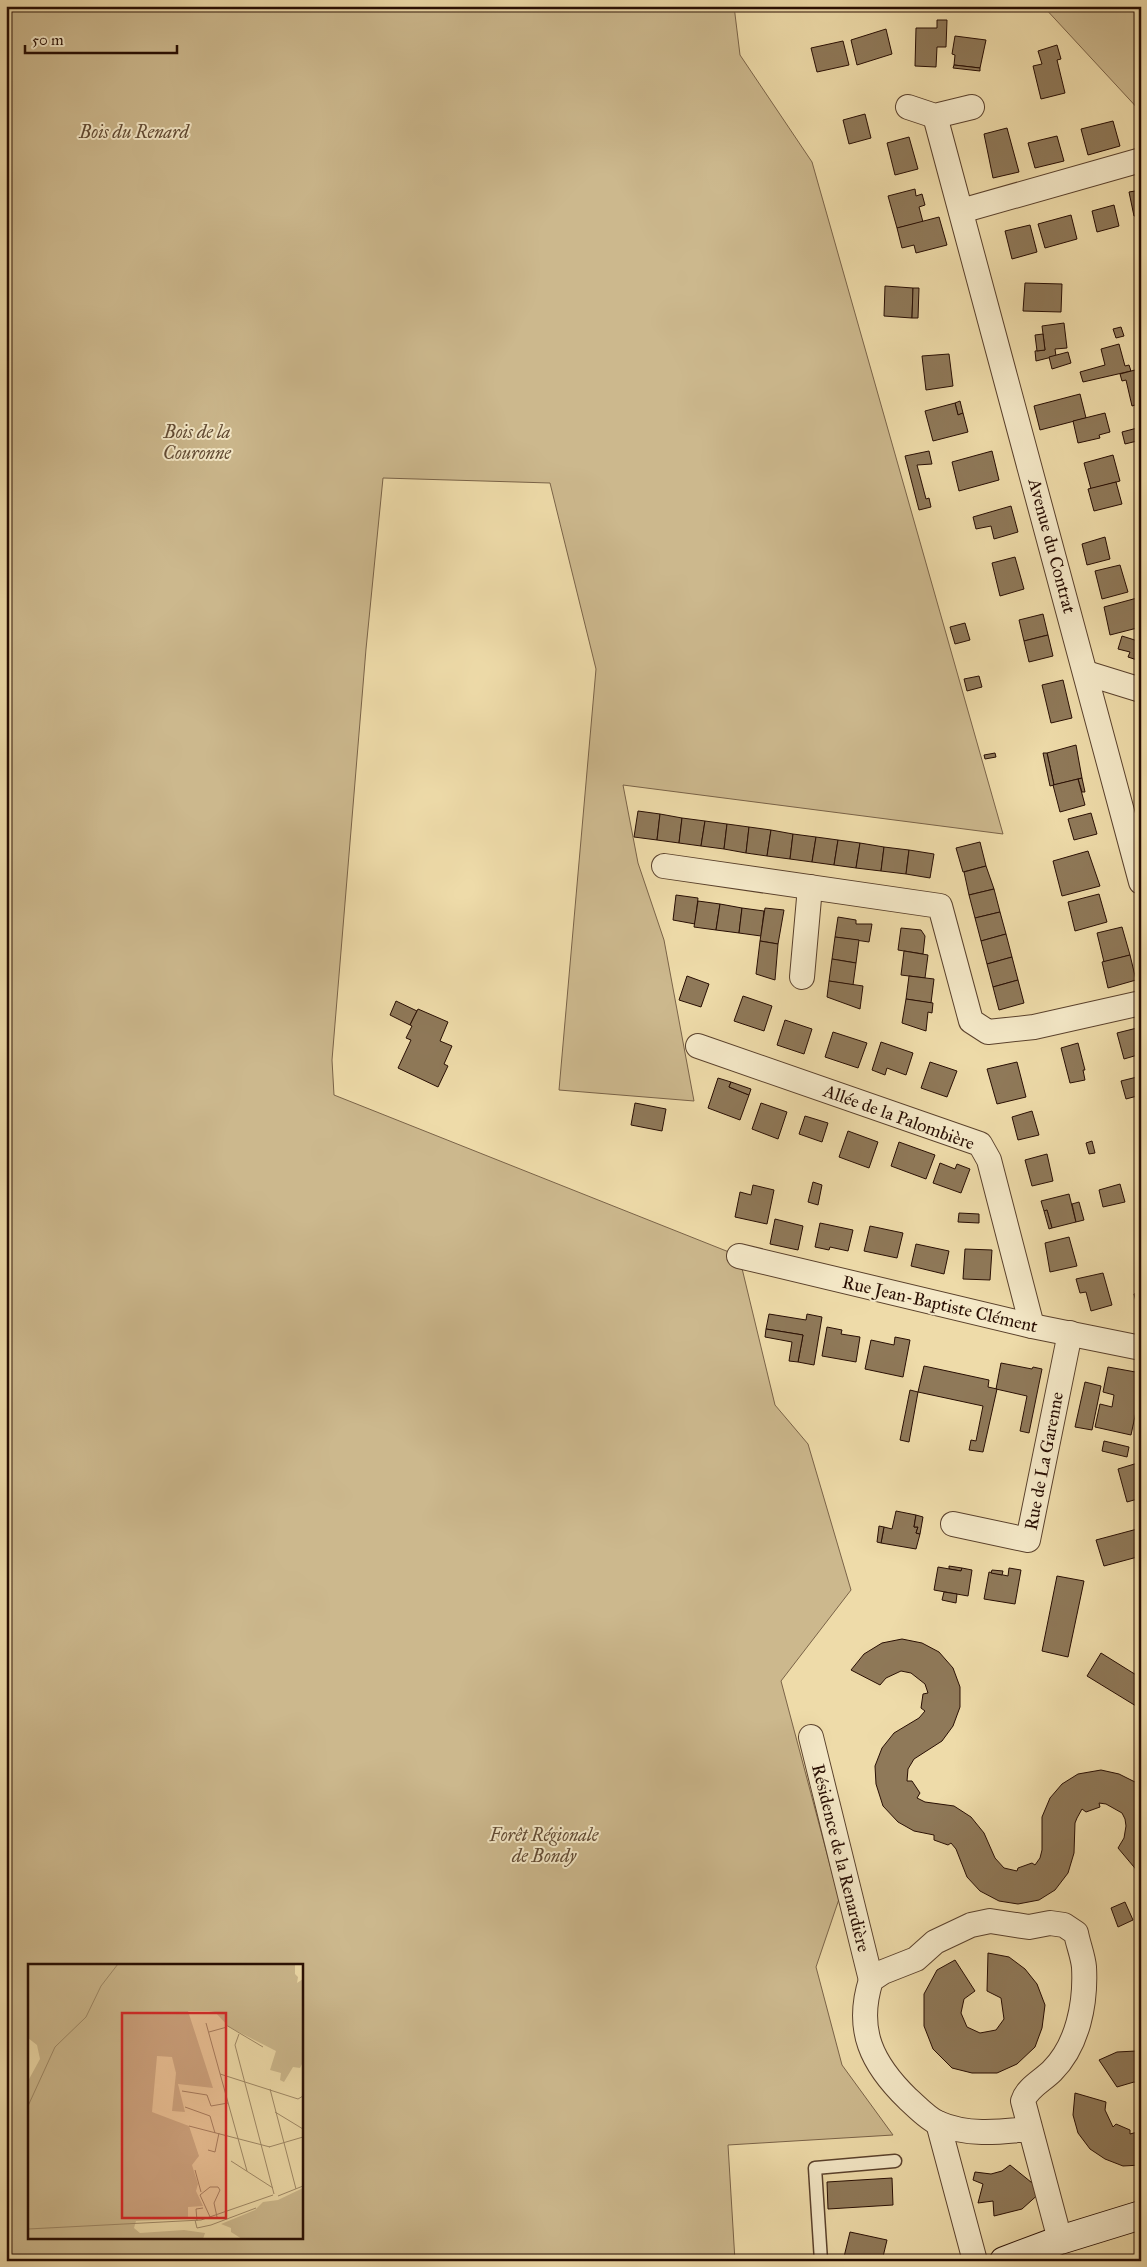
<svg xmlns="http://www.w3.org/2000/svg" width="1147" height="2267" font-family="'IM FELL Great Primer',serif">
<rect width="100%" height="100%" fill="#eedba9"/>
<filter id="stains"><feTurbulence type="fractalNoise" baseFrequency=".004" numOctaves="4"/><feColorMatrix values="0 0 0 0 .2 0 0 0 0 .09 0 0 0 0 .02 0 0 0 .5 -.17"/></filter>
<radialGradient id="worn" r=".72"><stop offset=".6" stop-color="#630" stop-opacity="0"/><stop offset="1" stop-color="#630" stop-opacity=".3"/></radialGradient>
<g fill="#ccb88d" stroke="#7a6348" fill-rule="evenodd">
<path d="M6,6H734L740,55L812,162L1003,834L623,785L638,863L664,940L694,1101L559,1090L596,669L550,483L383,478L366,649L332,1060L334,1095L739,1256L775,1405L808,1444L851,1590L781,1681L839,1899L816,1967L842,2065L893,2135L728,2145L735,2261H6ZM29,1966H301V2238H29Z"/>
<path d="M1043,6H1141V112Z"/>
</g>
<g fill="#8f7959" stroke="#280e03">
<path d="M937,20H947L946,47H937L936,67L915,66L916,28H937Z"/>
<path d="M886,29L892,54L857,65L851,40Z"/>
<path d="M955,36L986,40L980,68L954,65L955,55L952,54Z"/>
<path d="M843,41L849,65L817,72L811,48Z"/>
<path d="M1057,45L1061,59L1057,60L1065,93L1041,99L1033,66L1042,64L1038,51Z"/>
<path d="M954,65L980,68V71L953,68Z"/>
<path d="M865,114L871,138L849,144L843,120Z"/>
<path d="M1113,121L1120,146L1088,155L1081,129Z"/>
<path d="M1007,128L1019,172L993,178L984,134Z"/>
<path d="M1057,136L1064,161L1035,168L1028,143Z"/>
<path d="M909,137L918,169L895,175L887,143Z"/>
<path d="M915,189L916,196L922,194L925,205L919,207L923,222L897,228L888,196Z"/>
<path d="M1141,190V215L1134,216L1129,192Z"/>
<path d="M1114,205L1119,226L1097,232L1092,211Z"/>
<path d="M1071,215L1077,239L1045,248L1038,224Z"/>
<path d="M939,217L947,245L916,253L914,245L902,248L897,228Z"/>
<path d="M1030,225L1037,252L1012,259L1005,231Z"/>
<path d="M1025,283L1062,284L1061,312L1023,311Z"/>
<path d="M885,286L913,288L912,318L884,316Z"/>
<path d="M913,288H919L918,318H912Z"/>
<path d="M1064,323L1067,348L1055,349L1056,356L1036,361L1035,351L1045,350L1042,326Z"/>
<path d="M1121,327L1124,336L1116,338L1113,329Z"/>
<path d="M1043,334L1045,350L1037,351L1035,335Z"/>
<path d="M1119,344L1125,366L1129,365L1131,371L1083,382L1080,372L1105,365L1101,349Z"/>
<path d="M1068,352L1071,363L1052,369L1049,357Z"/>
<path d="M949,354L953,386L926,390L922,356Z"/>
<path d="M1135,370L1141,393V403L1132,406L1126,380L1122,381L1120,374Z"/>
<path d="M1080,394L1086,418L1040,430L1034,406Z"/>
<path d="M960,401L963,413L958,415L955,403Z"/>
<path d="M955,403L958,415L963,413L968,432L933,441L925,411Z"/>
<path d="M1105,413L1110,432L1099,435L1100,438L1078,443L1073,421Z"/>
<path d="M1141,427V440L1125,444L1122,432Z"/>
<path d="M929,451L932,464L917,465L926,499L929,498L931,507L919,510L905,456Z"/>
<path d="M992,451L999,480L959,491L952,462Z"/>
<path d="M1113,455L1120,481L1091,489L1084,463Z"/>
<path d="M1116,482L1122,504L1094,511L1088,489Z"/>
<path d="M1011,506L1018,532L994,539L991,526L976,529L973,517Z"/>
<path d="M1105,537L1110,559L1087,565L1082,544Z"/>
<path d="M1015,557L1024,589L1000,596L992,563Z"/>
<path d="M1120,565L1128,592L1102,599L1095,571Z"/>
<path d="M1137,598L1141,612V627L1110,635L1104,607Z"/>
<path d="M1043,614L1048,635L1024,641L1019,620Z"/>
<path d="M965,623L970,640L955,644L950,627Z"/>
<path d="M1048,635L1053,656L1029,662L1024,641Z"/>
<path d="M1122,636L1141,642L1140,661L1128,657L1130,652L1118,649Z"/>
<path d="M979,676L982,687L967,691L964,679Z"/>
<path d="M1063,680L1072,718L1051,723L1042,685Z"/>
<path d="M1141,733V748L1137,734Z"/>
<path d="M1076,745L1082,778L1054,785L1047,753Z"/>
<path d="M995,753L996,757L985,759L984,755Z"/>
<path d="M1043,753H1047L1054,785L1050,786Z"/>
<path d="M1082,778L1085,792H1082L1078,779Z"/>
<path d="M1078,779L1085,805L1060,812L1053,785Z"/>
<path d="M638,811L660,814L657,840L634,837Z"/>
<path d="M1091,813L1097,834L1074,840L1068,819Z"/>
<path d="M660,814L682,818L679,843L657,840Z"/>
<path d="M682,818L705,821L701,846L679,843Z"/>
<path d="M705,821L727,824L724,849L701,846Z"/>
<path d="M727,824L749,827L746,853L724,849Z"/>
<path d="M749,827L771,830L767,856L746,853Z"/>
<path d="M771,830L793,834L790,859L767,856Z"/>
<path d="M793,834L816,837L812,862L790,859Z"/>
<path d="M816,837L838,840L834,865L812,862Z"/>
<path d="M838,840L860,843L856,868L834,865Z"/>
<path d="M980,842L986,866L963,872L956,848Z"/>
<path d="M860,843L884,847L881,871L856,868Z"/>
<path d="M884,847L909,850L906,874L881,871Z"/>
<path d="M909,850L934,854L930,878L906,874Z"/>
<path d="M1088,851L1100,886L1062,896L1053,861Z"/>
<path d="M986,866L994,889L969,895L964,872Z"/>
<path d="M994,889L1000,912L975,918L969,895Z"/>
<path d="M1099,894L1107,922L1075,931L1068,902Z"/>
<path d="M676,895L698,898L695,924L673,920Z"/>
<path d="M698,901L720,904L716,930L694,927Z"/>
<path d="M720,904L742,908L739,933L716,930Z"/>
<path d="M742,908L764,911L761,936L739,933Z"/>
<path d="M765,908L784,910L778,944L760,941Z"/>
<path d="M1000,912L1006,934L981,941L975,918Z"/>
<path d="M838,917L856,920V924H872L869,942L835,937Z"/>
<path d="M1122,927L1130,955L1104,962L1097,933Z"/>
<path d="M901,928L921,930L925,936L923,954L898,950Z"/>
<path d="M1006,934L1012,957L987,964L981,941Z"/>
<path d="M835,937L859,940L856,963L832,959Z"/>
<path d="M760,941L778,944L775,980L756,974Z"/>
<path d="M904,951L928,955L925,978L901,975Z"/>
<path d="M1130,955L1136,980L1108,988L1102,962Z"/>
<path d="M1012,957L1018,980L993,987L987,964Z"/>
<path d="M832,959L856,963L853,985L829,981Z"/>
<path d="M687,976L709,984L701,1007L679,1000Z"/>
<path d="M909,976L934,979L931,1003L906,999Z"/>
<path d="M1018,980L1024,1003L999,1010L993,987Z"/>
<path d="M829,981L863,986L860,1009L827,997Z"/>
<path d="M743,996L772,1006L764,1031L734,1021Z"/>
<path d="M906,999L933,1003L932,1013L928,1012L926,1031L902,1023Z"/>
<path d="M396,1001L417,1011L410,1025L390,1015Z"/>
<path d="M418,1009L448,1022L440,1041L452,1046L444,1064L448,1066L438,1087L398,1068L411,1040L406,1038L412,1026L410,1025Z"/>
<path d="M785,1020L812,1029L804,1054L777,1045Z"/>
<path d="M1141,1027V1054L1124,1059L1117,1033Z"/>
<path d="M833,1032L867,1043L858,1068L825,1057Z"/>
<path d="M881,1042L913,1053L906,1075L887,1068L885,1075L872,1070Z"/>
<path d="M1078,1043L1085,1070H1083L1085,1080L1070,1083L1061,1048Z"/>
<path d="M930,1062L957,1071L947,1097L921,1088Z"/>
<path d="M1017,1062L1026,1097L997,1104L987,1069Z"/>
<path d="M1141,1076V1095L1126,1099L1121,1081Z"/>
<path d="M718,1078L731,1082L729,1087L749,1095L740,1120L708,1108Z"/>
<path d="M731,1082L751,1089L749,1095L729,1087Z"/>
<path d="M635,1103L666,1109L662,1131L631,1125Z"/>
<path d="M761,1103L787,1112L778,1139L752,1129Z"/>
<path d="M1032,1111L1039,1135L1018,1140L1012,1117Z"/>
<path d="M805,1116L828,1123L822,1142L799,1134Z"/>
<path d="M848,1131L878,1142L869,1168L839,1157Z"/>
<path d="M1092,1141L1095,1153L1089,1154L1086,1143Z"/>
<path d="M899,1142L935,1155L926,1179L891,1166Z"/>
<path d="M1047,1154L1053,1181L1032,1186L1025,1160Z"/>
<path d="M940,1163L955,1169L957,1164L970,1169L961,1193L933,1183Z"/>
<path d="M813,1182L822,1185L818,1205L808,1202Z"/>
<path d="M1120,1184L1125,1202L1103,1207L1099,1190Z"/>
<path d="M753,1185L774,1190L767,1224L735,1217L740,1192L751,1195Z"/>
<path d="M1069,1194L1076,1222L1052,1228L1047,1210L1044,1211L1041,1201Z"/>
<path d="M1079,1202L1084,1220L1076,1222L1072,1204Z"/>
<path d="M1047,1210L1052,1228L1049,1229L1044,1211Z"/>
<path d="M959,1213L979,1214V1223L958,1222Z"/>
<path d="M775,1219L803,1226L798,1250L770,1244Z"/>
<path d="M820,1223L853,1230L848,1251L830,1247L829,1250L815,1247Z"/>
<path d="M870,1226L903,1233L897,1258L864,1251Z"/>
<path d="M1069,1237L1077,1266L1050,1272L1045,1243Z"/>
<path d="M916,1244L949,1251L944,1274L911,1266Z"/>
<path d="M965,1249L992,1250L990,1280L963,1279Z"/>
<path d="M1103,1273L1112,1305L1091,1311L1086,1292L1080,1293L1076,1279Z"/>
<path d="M1141,1292V1308L1138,1309L1134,1294Z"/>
<path d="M769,1314L806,1320L807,1314L822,1317L814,1365L798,1362L803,1335L766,1329Z"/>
<path d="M827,1327L842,1330L841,1334L860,1337L856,1362L822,1356Z"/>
<path d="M766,1329L803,1335L798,1362L789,1361L792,1342L765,1337Z"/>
<path d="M895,1337L910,1340L903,1377L865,1369L871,1340L894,1345Z"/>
<path d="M1001,1363L1032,1369L1033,1367L1042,1369L1029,1433L1020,1431L1027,1396L996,1389Z"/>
<path d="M924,1366L989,1380L988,1387L997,1389L983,1452L969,1450L971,1440L976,1441L983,1406L918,1392Z"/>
<path d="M1108,1367L1141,1373V1388L1131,1435L1095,1427L1100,1404L1112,1407L1114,1395L1103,1392Z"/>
<path d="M1085,1382L1101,1386L1092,1430L1075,1427Z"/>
<path d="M910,1390L918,1392L909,1442L900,1440Z"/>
<path d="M1104,1441L1129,1447L1127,1457L1102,1451Z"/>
<path d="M1141,1462V1498L1127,1502L1118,1469Z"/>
<path d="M896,1511L916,1515L914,1527H918L916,1533L920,1534L916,1549L881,1543L884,1527L892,1529Z"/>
<path d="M916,1515L923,1517L920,1534L916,1533L918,1527H914Z"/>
<path d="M879,1526L884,1527L881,1543L877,1542Z"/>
<path d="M1141,1528V1556L1104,1566L1096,1540Z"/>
<path d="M949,1566L962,1568L961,1571L949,1569Z"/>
<path d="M938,1567L961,1571L962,1568L972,1570L968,1596L934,1590Z"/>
<path d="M1009,1568L1021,1570L1015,1604L984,1599L989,1572L1008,1576Z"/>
<path d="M992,1570L1003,1571L1002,1575L991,1573Z"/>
<path d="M1057,1576L1084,1581L1068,1657L1042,1651Z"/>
<path d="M944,1592L957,1594L956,1603L942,1600Z"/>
<path d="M902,1639L922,1643L939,1652L953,1668L960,1687V1707L953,1726L942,1741L914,1759L908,1769L907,1781H912L920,1793L917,1798L925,1802L954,1806L971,1817L984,1833L995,1858L1004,1868L1017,1871L1018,1868L1032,1863L1035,1865L1040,1858L1042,1850V1817L1050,1798L1062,1784L1078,1774L1101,1770L1119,1774L1137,1783L1141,1787V1871L1139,1873L1118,1848L1124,1838L1126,1826L1125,1819L1122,1813L1106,1804L1099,1803L1100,1807L1086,1812L1082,1809L1077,1818L1075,1823L1074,1853L1068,1873L1055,1890L1039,1900L1018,1904L999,1901L980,1891L967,1877L956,1849L951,1843L948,1845L934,1840V1835L914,1831L898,1822L883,1806L876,1784L875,1766L882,1748L894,1733L919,1718L925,1711L921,1708L923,1694L928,1693L925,1684L911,1673L901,1671L886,1678L880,1685L851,1670L864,1654L882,1643Z"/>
<path d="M1101,1653L1141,1678V1698L1136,1706L1087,1676Z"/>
<path d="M1125,1902L1133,1920L1118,1927L1111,1908Z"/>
<path d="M988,1953L1009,1957L1025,1969L1037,1984L1045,2005L1042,2028L1035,2047L1017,2064L997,2073H972L952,2068L933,2049L924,2026V1994L937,1970L955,1960L975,1991L964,1999L961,2013L967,2027L980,2033L996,2030L1004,2019L1001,1998L987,1991Z"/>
<path d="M1136,2051L1141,2052V2084L1134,2082L1117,2087L1099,2060L1117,2052Z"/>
<path d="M1075,2093L1106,2102L1105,2110L1113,2127L1116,2124L1130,2130V2134L1141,2131V2165L1123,2166L1105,2159L1090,2149L1078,2133L1073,2115Z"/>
<path d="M1010,2165L1042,2191L1022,2209L994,2216L993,2201L978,2203L983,2184L973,2180L975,2172L991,2174L1002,2171Z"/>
<path d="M892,2178L893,2205L828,2209L827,2182Z"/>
<path d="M850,2232L887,2240L882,2261H843Z"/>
</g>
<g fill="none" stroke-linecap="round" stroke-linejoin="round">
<defs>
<path id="lane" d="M821,2261L815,2168L895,2161"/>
<g id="street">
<path d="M908,107L935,116L972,107"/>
<path d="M935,116L1141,882"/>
<path d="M961,211L1141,160"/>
<path d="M1086,673L1141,690"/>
<path d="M664,866L940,906L971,1021L988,1032L1034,1027L1141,1003"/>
<path d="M802,977L810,887"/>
<path d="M698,1046L980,1144L989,1160L1032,1326"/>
<path d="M739,1256L1032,1326L1141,1348"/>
<path d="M953,1524L1028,1540L1070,1333"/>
<path d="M811,1737L871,1980"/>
<path d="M938,2123L975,2261"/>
<path d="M1029,2129C1000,2132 967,2136 938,2123C928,2119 917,2107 908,2099C872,2064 855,2030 871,1980L883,1972L916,1959L935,1942L971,1925L990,1921L1029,1927L1050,1923L1064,1925L1076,1933C1078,1944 1083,1956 1084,1967C1086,2003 1078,2045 1052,2071C1042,2081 1027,2088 1023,2101L1060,2240"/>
</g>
<path id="secondary" d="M1004,2261L1060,2240L1141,2215"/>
</defs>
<use href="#lane" stroke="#5a412c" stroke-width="15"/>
<use href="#street" stroke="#5a412c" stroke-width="26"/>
<use href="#secondary" stroke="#280e03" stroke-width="30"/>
<use href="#lane" stroke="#f4e8c7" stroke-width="12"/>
<use href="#street" stroke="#f4e8c7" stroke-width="24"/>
<use href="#secondary" stroke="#f4e8c7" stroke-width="28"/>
</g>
<g text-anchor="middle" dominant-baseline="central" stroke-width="4" stroke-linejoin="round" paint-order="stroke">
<g font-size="18" font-style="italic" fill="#614a33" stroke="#f4e8c7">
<text x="134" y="132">Bois du Renard</text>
<text x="197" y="432">Bois de la<tspan x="197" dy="21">Couronne</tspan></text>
<text x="544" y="1835">Forêt Régionale<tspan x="544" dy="21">de Bondy</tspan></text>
</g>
<g font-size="18" fill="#280e03" stroke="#f4e8c7">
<text transform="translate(1052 546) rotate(75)">Avenue du Contrat</text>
<text transform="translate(899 1117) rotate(20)">Allée de la Palombière</text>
<text transform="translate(940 1304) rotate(13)">Rue Jean-Baptiste Clément</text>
<text transform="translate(1044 1461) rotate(-79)">Rue de La Garenne</text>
<text transform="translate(841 1858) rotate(76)">Résidence de la Renardière</text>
</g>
</g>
<g transform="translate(28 1964)">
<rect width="275" height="275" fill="#eedba9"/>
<path d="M0,0H274L267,1V10L270,13L269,19L275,15V98L272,104L265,103L256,118L252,116L253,109L242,106L248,87L201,63L187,48L181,47H160L185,124L150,120L157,148L144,147L148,109L144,93L129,92L124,148L161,162L171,192L164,201L170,220L168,227L175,242L160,243V255L108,257L106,264L112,269L156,266L177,269L175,275H0V117L12,95L9,81L0,74ZM275,224V275H214L203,268V264L193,260L227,246L235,238L250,236Z" fill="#ccb88d"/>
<path fill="none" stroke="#9f8967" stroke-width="1" d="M178,59L219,207M198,61L235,83M181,68L199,63M211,70L207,81L246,230M192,110L270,135L275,132M242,125L268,225M154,127L179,131L183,142L200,139M0,142L27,83L58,53L73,22L90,0M157,143L182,152L187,169M247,148L275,165M161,162L242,183M241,183L275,173M180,186L187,188L191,169M203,197L245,224M167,206L173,228M250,232L275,222M183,255L172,231L182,223H190L192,226L186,239L189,253M167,256L169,264L183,261L228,244M169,257L168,245L175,244M0,265L173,256L245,231"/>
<path fill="#d62828" fill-opacity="0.15" stroke="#d62828" stroke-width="2.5" d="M94,49H198V254H94Z"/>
<rect width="275" height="275" fill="none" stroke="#280e03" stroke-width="2.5"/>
</g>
<rect width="1147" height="2267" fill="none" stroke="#eedba9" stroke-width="25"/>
<rect x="8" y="8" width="1132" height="2252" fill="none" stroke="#280e03" stroke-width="2.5"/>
<rect x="12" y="12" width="1122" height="2242" fill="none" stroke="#280e03"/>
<path d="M25 45v8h152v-8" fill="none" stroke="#280e03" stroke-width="2.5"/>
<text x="32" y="45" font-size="15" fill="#280e03" stroke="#f4e8c7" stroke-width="4" paint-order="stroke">50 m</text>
<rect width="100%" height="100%" filter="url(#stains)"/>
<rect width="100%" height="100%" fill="url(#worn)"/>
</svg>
